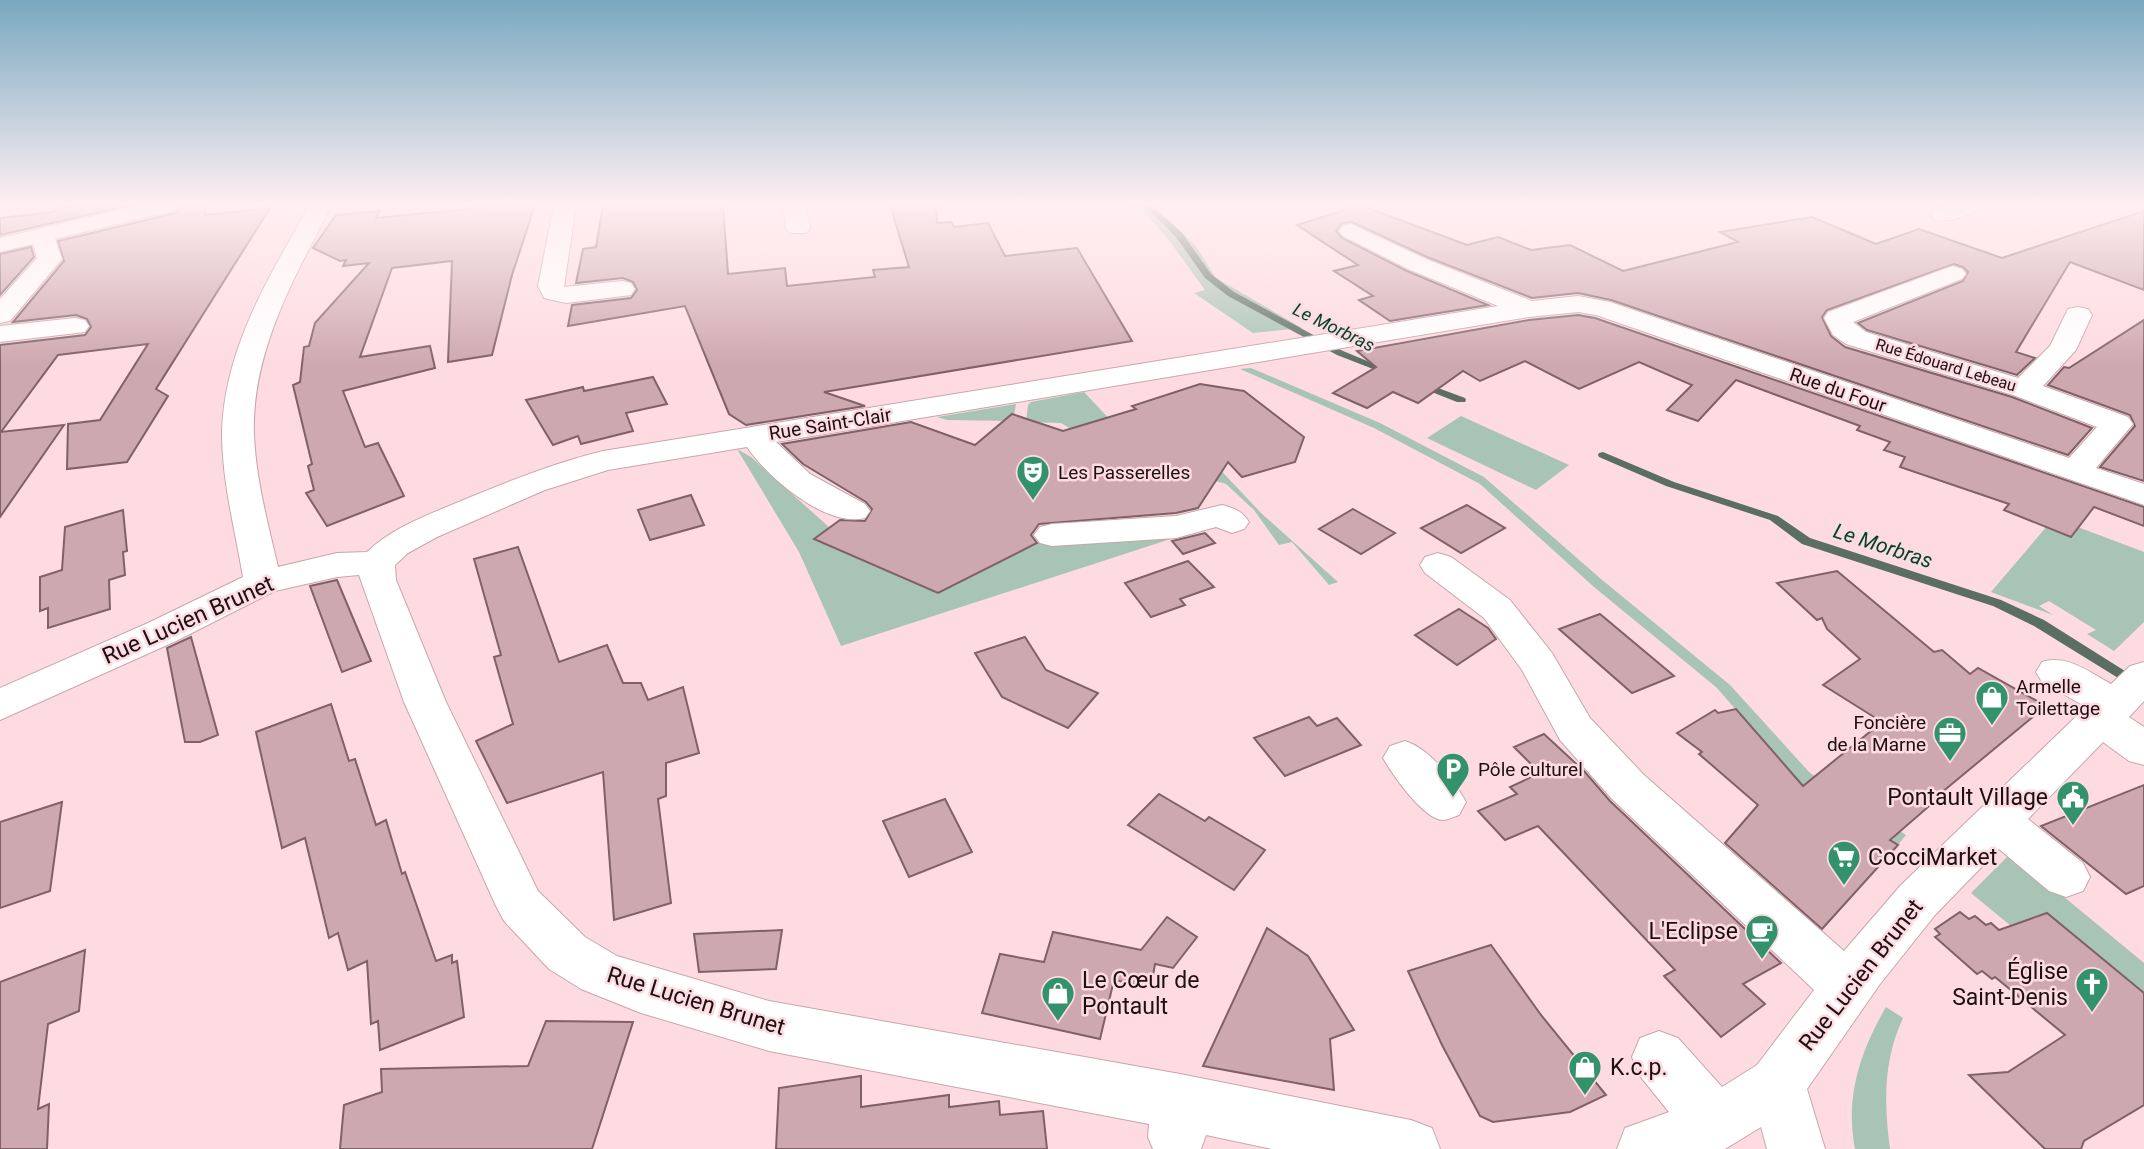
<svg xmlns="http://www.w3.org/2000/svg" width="2144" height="1149" font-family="Roboto,sans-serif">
<rect width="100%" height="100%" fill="#fedbe1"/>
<g fill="#a7c4b5">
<path d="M1126,205H1153L1195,245L1216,278L1302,328L1253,333L1194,293L1205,290L1171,243L1140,207L1130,208Z"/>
<path d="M1251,368L1380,423L1484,477L1601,579L1730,685L1810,773L1906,835L1898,845L1804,787L1716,687L1594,587L1480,484L1374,428L1240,369Z"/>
<path d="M1084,392L1146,458L1212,461L1261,513L1338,582L1329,585L1292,542L1279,545L1254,510L1226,484L1105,449L1061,423L1026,422L1028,405L1031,402Z"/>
<path d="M1016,404L1013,421L947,420L937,417Z"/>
<path d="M1461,416L1569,465L1536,490L1427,438Z"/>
<path d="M737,449L751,457L830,528L815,539L938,593L1040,541L1186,534L841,646L799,552Z"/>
<path d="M2054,518L2144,552V622L2114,651L2087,634L2096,630L2049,601L2039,606L2053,615L1991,592Z"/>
<path d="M2007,857L2018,859L2144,963V995L2048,913L2011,926L1971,893Z"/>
<path d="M1886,1007L1903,1018C1883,1061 1884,1103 1890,1149H1855C1845,1097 1860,1052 1886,1007Z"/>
</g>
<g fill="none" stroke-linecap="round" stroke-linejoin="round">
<g fill="#5a6e63" fill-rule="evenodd">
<path d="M1144,205H1151L1182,233L1211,274L1234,292L1343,351L1394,372L1392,374H1386L1337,355L1228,296L1205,278L1176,237Z"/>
<path d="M1422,382L1465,398L1466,400L1465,402H1457L1419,387L1417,385Z"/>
<path d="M1603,452L1674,482L1778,516L1810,538L2001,600L2044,620L2144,683V694L2034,626L1993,606L1802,544L1770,520L1666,486L1599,457L1598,455L1599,453Z"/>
</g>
</g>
<g fill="#cea8af" stroke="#7f6167" stroke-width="2">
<path d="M79,205H131L0,235V218L54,212L58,208Z"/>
<path d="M181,205H205V215L270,208L156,389L168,396L127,462L67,469L68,424L100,420L148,344L58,355L1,432L64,425L0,517V345L85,335L91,327L87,319L76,315L13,322L64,261L58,241L176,213Z"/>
<path d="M490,205H535L512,275L492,355L448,362L452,261L392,268L360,357L430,346L435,368L343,391L365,447L378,443L404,496L327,526L306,493L314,490L308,466L312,464L293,385L300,382L304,347L309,346L315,323L369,263L343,266L346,260L340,261L313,248L336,215L380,211L376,218L489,207Z"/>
<path d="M603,205H723L728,274L785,268L787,286L875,277L873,270L909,267L890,205H936L937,223L951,222L954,227L988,223L1005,256L1077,248L1132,341L824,392L865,406L746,425L729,414L685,306L568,326L572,305L631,298L637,290L633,282L623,278L576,283L583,249L596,247Z"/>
<path d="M1360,205L1467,245L1498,237L1531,250L1570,245L1623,271L1738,242L1720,232L1812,217L1876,244L1919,229L2002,258L2144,211V290L2070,262L2016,352L2035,358L2017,375L1867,330L1858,323L1963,281L1968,272L1963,267L1954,264L1827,310L1822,317L1831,336L1845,347L2012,397L2092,428L2068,455L1611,300L1578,293L1532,298L1427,257L1352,222L1342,223L1336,231L1342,238L1407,271L1488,305L1390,321L1359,300L1373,296L1334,271L1358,265L1297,225Z"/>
<path d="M31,247L34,257L0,295V254Z"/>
<path d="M1578,315L1595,318L2144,507V526L2094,507L2071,537L2004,510L2009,504L1900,467L1905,457L1884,450L1890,442L1857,430L1860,426L1736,380L1698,421L1667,410L1692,385L1639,362L1579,389L1525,361L1480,381L1463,371L1418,403L1393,392L1367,408L1333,393L1376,367L1357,351L1529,320Z"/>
<path d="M2144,320V481L2100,467L2135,426L2130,415L2048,385L2064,367L2069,368Z"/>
<path d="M653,377L667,404L626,413L633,431L581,444L578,436L553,445L526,400L583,387L584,391Z"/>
<path d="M1200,384L1244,391L1304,437L1295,462L1242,477L1228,462L1198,508L1176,513L1039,524L1031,535L1037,543L938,593L814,539L840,520L865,521L872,509L866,502L803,464L782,444L911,422L975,445L1012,414L1063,431L1136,409L1132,406Z"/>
<path d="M691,495L704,525L650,540L638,510Z"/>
<path d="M1467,505L1505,528L1461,553L1421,528Z"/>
<path d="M1353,509L1395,533L1361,554L1319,529Z"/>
<path d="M123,510L127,551L123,552L125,575L109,580L110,609L48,628V608L40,611V577L62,570L65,527Z"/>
<path d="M1205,533L1215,543L1183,554L1172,541Z"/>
<path d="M518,547L559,662L607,645L623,683H641L648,700L683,687L699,753L666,763V796L658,799L671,903L614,920L603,772L507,803L476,741L513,724L494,657L501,655L474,559Z"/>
<path d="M1188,561L1214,587L1180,599L1185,605L1151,617L1125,583Z"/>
<path d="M1837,571L1934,652L1942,650L1970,674L1978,668L2046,706L1941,793L1943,794L1890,840L1898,845L1822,929L1725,843L1758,805L1699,754L1702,752L1677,733L1715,710L1718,713L1736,709L1803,786L1882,722L1823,685L1860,659L1827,629L1822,618L1817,620L1777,583Z"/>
<path d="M337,580L371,661L342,672L310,586Z"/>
<path d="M1459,609L1488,628L1496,639L1457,665L1415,635Z"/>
<path d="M1600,614L1674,676L1632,693L1559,629Z"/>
<path d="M191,637L218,735L200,742H185L167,648Z"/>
<path d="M1025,637L1046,670L1098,693L1068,728L1002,697L975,653Z"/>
<path d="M331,704L349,761L355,759L376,825L386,820L402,874L405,872L436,961L452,955V963L457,961L464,1017L380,1050L378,1021L371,1024L367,961L348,970L338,933L329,938L305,838L282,848L256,732Z"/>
<path d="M1309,717L1317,726L1337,718L1361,745L1285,776L1254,738Z"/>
<path d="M1544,734L1584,771L1610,801L1781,963L1743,984L1765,1004L1721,1037L1664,976L1675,970L1538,826L1505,840L1478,811L1517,794L1510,787L1540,773L1514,747Z"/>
<path d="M2144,785V886L2126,894L2041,826Z"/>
<path d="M1159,794L1205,821L1209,817L1265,850L1234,890L1128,825Z"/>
<path d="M945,799L972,852L909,877L883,821Z"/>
<path d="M62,802L50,891L0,908V822Z"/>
<path d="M1960,912L1969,919L1975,916L1986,925L1991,923L1999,930L2047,913L2144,993V1105L2084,1141L2081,1149H2045L1969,1075L2008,1072L2065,1035L1995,977L1992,979L1982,971L1977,974L1935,937L1940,934L1935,929Z"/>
<path d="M1167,917L1197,937L1173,968L1155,964L1151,987L1114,980L1100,1039L982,1013L1000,954L1044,962L1053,932L1141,950Z"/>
<path d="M1267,928L1308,956L1354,1030L1330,1039L1334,1090L1203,1066Z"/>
<path d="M782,930L776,969L699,972L694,934Z"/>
<path d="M1491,945L1541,1015L1606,1095L1570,1112L1493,1122L1480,1116L1442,1045L1408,971Z"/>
<path d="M85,950L79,1011L48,1024L38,1109L49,1104L47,1149H0V982Z"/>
<path d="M546,1021L633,1022L592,1149H340L344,1105L382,1092L381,1069L528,1066Z"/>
<path d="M861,1076V1107L949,1095V1107L999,1101L1000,1115L1043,1111L1047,1149H776L779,1088Z"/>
</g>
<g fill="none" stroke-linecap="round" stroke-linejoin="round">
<defs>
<g id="minor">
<path d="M140,205H178L175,210L55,239L62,259L10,321L0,323V299L37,258L33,244L0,252V238Z"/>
<path d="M310,205H332C295,276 251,352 254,435C256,480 268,524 278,567L337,553L367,552C393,527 428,515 461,501C507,482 554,463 603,451L1498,306L1408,269L1343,236L1339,231L1343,226L1351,224L1426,259L1532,301L1578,296L1610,302L2069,458L2097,427L2013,395L1846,344L1833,335L1824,318L1828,312L1944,269L1953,266L1962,269L1966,274L1962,279L1853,322L1866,332L2018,378L2050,346L2068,309L2078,307L2088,309L2092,315L2076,350L2043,386L2128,417L2133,424L2096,468L2144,484V505L1596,315L1578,312L1529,317L776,442L810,474L865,504L870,511L865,518C826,528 767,477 747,447L608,470L545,490L437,537L408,553L395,565L396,580L446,702L538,891L585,937L617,956L769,1001L1180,1074L1411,1120L1432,1128L1440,1149H1272L1206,1135L1201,1149H1153L1148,1137L1149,1124L769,1051L641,1013L581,989L549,969L504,921L496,906L404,702L359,575L337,577L275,591L176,641L0,720V688L148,623L243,577C235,530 222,481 222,433C224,349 269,276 310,205Z"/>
<path d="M554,205H576L564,287L622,281L631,283L635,289L631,295L566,303L544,298L538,286Z"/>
<path d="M783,205H805L810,228L806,233H790L786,228Z"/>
<path d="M1949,205H1980C1972,216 1948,223 1935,220L1931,215L1935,210Z"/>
<path d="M75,318L85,320L89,326L85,332L0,342V326Z"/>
<path d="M1222,505C1234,508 1242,511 1249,522L1244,529L1232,533L1216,527L1176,538L1052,546L1040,543L1034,535L1040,527L1052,524L1176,516Z"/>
<path d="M1438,553L1451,557L1510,600L1552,653L1590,718L1644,775L1844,951L1901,885L2086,707L2042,682L2036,672L2042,662C2067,654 2089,672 2111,684L2130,666L2144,662V701L2129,717L2144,727V765L2129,761L2103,742L2028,819L2083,863L2090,877L2083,891L2066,897L2049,891L1999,849L1935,915L1880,984L1807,1089L1825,1149H1767L1761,1127L1725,1149H1617L1625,1128L1669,1112L1640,1076L1632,1057L1640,1038L1659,1031L1678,1038L1722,1087L1757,1065L1814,990L1612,799L1560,740L1522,670L1484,618L1425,573L1420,565L1425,557Z"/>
<path d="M1405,741C1430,749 1453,779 1466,802L1459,815C1455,816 1448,820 1443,820C1424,820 1392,774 1383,758L1390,746Z"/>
</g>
</defs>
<use href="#minor" stroke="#c8a6ac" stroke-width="2"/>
<use href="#minor" fill="#fff" fill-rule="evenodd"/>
</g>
<linearGradient id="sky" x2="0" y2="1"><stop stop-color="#79a8c0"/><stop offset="0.56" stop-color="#ffeff2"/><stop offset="1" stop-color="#ffeff2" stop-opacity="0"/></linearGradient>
<rect width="2144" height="365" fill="url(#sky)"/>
<defs>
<symbol id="theatre-pin" viewBox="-11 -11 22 30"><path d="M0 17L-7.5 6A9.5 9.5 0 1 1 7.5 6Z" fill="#31926b" stroke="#fedbe1"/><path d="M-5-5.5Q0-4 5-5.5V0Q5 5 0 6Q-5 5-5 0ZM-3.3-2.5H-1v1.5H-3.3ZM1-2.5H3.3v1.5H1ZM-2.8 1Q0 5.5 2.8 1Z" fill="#fff"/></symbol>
<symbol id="shop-pin" viewBox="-11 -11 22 30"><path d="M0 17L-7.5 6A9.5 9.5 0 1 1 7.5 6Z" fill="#31926b" stroke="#fedbe1"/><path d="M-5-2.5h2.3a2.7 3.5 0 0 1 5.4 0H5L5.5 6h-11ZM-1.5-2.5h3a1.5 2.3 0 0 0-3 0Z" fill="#fff"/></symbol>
<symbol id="office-pin" viewBox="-11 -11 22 30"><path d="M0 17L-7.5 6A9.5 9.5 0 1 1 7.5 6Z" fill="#31926b" stroke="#fedbe1"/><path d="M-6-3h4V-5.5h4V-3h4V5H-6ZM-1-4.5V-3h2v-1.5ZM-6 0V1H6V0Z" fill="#fff"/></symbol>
<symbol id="parking-pin" viewBox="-11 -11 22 30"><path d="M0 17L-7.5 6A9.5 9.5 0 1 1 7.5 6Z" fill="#31926b" stroke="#fedbe1"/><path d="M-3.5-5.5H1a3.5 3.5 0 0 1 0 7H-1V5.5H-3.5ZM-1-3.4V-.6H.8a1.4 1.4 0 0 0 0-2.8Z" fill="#fff"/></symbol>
<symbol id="civic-pin" viewBox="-11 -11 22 30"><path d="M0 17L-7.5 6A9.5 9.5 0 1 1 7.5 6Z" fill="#31926b" stroke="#fedbe1"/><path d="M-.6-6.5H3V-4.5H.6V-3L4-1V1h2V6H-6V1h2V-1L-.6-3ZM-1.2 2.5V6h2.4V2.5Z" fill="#fff"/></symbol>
<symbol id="supermarket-pin" viewBox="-11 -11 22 30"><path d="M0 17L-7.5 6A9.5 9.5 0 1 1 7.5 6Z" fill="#31926b" stroke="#fedbe1"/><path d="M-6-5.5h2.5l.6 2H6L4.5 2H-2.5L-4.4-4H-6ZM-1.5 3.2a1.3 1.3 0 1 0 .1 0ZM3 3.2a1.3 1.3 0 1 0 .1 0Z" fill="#fff"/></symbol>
<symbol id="cafe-pin" viewBox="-11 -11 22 30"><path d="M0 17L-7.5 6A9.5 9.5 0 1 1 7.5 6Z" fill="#31926b" stroke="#fedbe1"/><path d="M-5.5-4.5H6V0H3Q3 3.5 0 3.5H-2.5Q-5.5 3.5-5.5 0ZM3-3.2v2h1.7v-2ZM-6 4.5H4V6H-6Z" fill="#fff"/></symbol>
<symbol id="church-pin" viewBox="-11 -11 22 30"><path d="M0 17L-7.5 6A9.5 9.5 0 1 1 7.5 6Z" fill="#31926b" stroke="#fedbe1"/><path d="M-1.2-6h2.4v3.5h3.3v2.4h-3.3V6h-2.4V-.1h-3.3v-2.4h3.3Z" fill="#fff"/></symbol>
</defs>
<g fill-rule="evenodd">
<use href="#theatre-pin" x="1014" y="453" width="38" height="52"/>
<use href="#shop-pin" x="1973" y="678" width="38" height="52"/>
<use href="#office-pin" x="1931" y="714" width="38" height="52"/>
<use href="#parking-pin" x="1434" y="750" width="38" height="52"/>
<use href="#civic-pin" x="2054" y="778" width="38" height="52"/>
<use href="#supermarket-pin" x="1825" y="838" width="38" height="52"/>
<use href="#cafe-pin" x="1743" y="912" width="38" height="52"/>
<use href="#church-pin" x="2073" y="965" width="38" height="52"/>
<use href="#shop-pin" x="1039" y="974" width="38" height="52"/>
<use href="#shop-pin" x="1566" y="1048" width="38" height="52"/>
</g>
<g text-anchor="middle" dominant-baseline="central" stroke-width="5" stroke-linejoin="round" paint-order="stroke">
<g font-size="16" fill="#1c1013" stroke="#fedbe1">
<text transform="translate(1946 365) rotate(17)">Rue Édouard Lebeau</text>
</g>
<g font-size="18" font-style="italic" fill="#00442d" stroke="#fedbe1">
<text transform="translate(1334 327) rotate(26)">Le Morbras</text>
</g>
<g font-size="19" fill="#1c1013" stroke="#fedbe1">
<text transform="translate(1838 390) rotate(19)">Rue du Four</text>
<text transform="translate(830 424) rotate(-9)">Rue Saint-Clair</text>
</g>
<g font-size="19" fill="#1c1013" stroke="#fedbe1" text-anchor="start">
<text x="1058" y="472">Les Passerelles</text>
<text x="2016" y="686">Armelle<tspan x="2016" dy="22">Toilettage</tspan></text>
<text x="1926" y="722" text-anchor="end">Foncière<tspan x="1926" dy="22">de la Marne</tspan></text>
<text x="1478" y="769">Pôle culturel</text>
</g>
<g font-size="21" font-style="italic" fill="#00442d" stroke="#fedbe1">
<text transform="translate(1883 546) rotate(18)">Le Morbras</text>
</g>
<g font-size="23" fill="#1c1013" stroke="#fedbe1">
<text transform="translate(188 620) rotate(-24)">Rue Lucien Brunet</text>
<text transform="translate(1861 975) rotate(-52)">Rue Lucien Brunet</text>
<text transform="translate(696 1001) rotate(17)">Rue Lucien Brunet</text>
</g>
<g font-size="23" fill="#1c1013" stroke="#fedbe1" text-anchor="end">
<text x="2048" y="797">Pontault Village</text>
<text x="1868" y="857" text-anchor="start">CocciMarket</text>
<text x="1738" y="931">L'Eclipse</text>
<text x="2068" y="971">Église<tspan x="2068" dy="26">Saint-Denis</tspan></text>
<text x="1082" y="980" text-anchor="start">Le Cœur de<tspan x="1082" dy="26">Pontault</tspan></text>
<text x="1610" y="1067" text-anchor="start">K.c.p.</text>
</g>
</g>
</svg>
